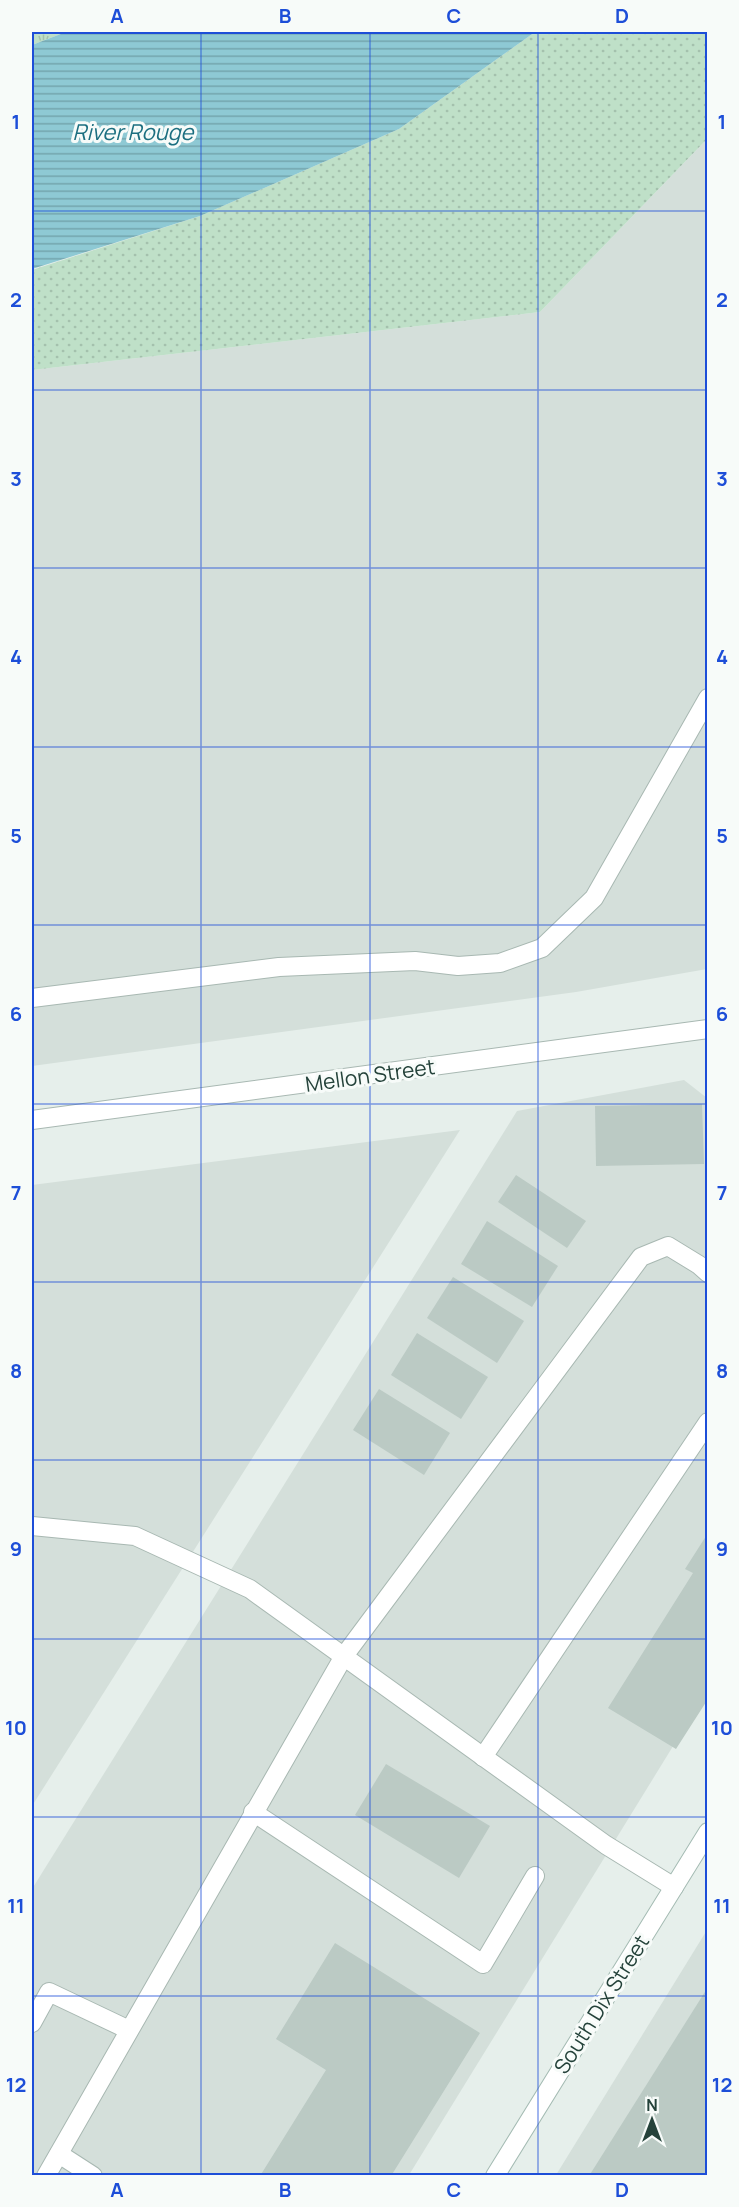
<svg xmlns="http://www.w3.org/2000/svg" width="739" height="2207" font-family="Manrope,sans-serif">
<defs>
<pattern id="grass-tufts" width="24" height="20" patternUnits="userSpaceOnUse" patternTransform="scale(1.5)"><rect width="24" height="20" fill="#bfe0c8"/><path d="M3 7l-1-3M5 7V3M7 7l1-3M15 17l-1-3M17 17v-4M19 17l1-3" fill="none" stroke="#a4c1ad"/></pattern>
<pattern id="park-dots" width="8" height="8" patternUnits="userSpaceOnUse" patternTransform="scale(1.5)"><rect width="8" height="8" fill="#bfe0c8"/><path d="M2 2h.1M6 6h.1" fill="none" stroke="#a4c1ad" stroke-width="1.8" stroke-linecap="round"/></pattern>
<pattern id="water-rules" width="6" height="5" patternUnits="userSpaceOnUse" patternTransform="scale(1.5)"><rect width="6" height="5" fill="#8ec9d4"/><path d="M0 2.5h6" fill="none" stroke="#74a5ad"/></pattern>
</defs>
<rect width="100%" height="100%" fill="#e6efeb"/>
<g fill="#d4dfda">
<path d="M707,139V969L576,992L32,1066V370L540,312Z"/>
<path d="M684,1080L707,1098V1691L409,2175H32V1889L517,1111Z"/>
<path d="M460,1130L32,1806V1185Z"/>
<path d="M707,1930V2175H556Z"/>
</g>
<path fill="url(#grass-tufts)" d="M32,32H66L32,45Z"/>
<path fill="url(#park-dots)" d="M535,32H707V139L540,312L32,370V270L200,216L399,129Z"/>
<path fill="url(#water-rules)" d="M66,32H535L399,129L200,216L32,269V45Z"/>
<g fill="#bbcac4">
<path d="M702,1104L704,1164L596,1166L595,1106Z"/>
<path d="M516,1175L586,1221L567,1248L498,1202Z"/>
<path d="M487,1221L558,1266L532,1307L461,1264Z"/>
<path d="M453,1277L524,1321L497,1363L427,1318Z"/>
<path d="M417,1333L488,1377L461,1419L391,1375Z"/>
<path d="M379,1389L450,1433L424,1475L353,1430Z"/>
<path d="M708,1533V1699L676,1749L608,1708L693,1573L685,1569Z"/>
<path d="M386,1764L490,1826L459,1878L355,1815Z"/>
<path d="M335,1943L480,2033L391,2176H260L326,2070L276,2039Z"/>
<path d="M708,1987V2176H589Z"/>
</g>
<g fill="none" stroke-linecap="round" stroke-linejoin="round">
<defs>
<g id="service">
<path d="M32,998L279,967L415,961L458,966L500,963L542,948L594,898L708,698"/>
<path d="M32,1526L135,1536L250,1589L606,1845L674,1887"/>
<path d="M483,1757L708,1422"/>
<path d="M253,1812L483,1964L535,1876"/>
<path d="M32,2023L49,1992L129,2030"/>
<path d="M59,2154L93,2176"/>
<path d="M46,2176L344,1656L641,1257L668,1246L699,1265L708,1273"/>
</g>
<path id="tertiary" d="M32,1120L708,1029"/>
<path id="secondary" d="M495,2176L708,1832"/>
</defs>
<use href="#service" stroke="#a8b8b2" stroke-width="20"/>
<use href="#tertiary" stroke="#a8b8b2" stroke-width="20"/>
<use href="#secondary" stroke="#a4bbb3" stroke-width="20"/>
<use href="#service" stroke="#fff" stroke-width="18"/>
<use href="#tertiary" stroke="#fff" stroke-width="18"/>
<use href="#secondary" stroke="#fff" stroke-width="18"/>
</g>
<path fill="none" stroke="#1d4ed8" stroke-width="1.5" stroke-opacity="0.55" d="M201,32V2176M370,32V2176M538,32V2176M32,211H708M32,390H708M32,568H708M32,747H708M32,925H708M32,1104H708M32,1282H708M32,1460H708M32,1639H708M32,1817H708M32,1996H708"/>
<g text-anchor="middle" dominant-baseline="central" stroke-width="6" stroke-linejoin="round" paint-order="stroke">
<g font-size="21" fill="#24423a" stroke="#f7fbf9">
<text transform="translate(370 1075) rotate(-8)">Mellon Street</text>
<text transform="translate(601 2004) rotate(-58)">South Dix Street</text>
</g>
<g font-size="22" font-style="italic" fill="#1c6f80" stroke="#f7fbf9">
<text x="133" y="132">River Rouge</text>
</g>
</g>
<rect width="739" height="2207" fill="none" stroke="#f7fbf9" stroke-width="66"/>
<g transform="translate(652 2120)" stroke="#f7fbf9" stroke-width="4.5" paint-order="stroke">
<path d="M0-4.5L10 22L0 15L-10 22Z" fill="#24423a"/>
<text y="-9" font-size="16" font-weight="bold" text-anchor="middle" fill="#24423a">N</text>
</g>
<rect x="33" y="33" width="673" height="2141" fill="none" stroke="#1d4ed8" stroke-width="2"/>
<g font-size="20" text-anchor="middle" font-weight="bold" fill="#1d4ed8">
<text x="117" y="23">A</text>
<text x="285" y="23">B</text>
<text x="454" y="23">C</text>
<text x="622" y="23">D</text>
<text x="16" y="129">1</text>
<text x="722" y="129">1</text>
<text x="16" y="307">2</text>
<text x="722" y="307">2</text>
<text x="16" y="486">3</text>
<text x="722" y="486">3</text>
<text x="16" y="664">4</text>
<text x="722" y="664">4</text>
<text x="16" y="843">5</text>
<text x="722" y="843">5</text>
<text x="16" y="1021">6</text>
<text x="722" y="1021">6</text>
<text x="16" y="1200">7</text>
<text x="722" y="1200">7</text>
<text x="16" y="1378">8</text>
<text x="722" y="1378">8</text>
<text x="16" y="1556">9</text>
<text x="722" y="1556">9</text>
<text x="16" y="1735">10</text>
<text x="722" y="1735">10</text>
<text x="16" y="1913">11</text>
<text x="722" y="1913">11</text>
<text x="16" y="2092">12</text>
<text x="722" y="2092">12</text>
<text x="117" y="2197">A</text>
<text x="285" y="2197">B</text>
<text x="454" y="2197">C</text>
<text x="622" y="2197">D</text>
</g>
</svg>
